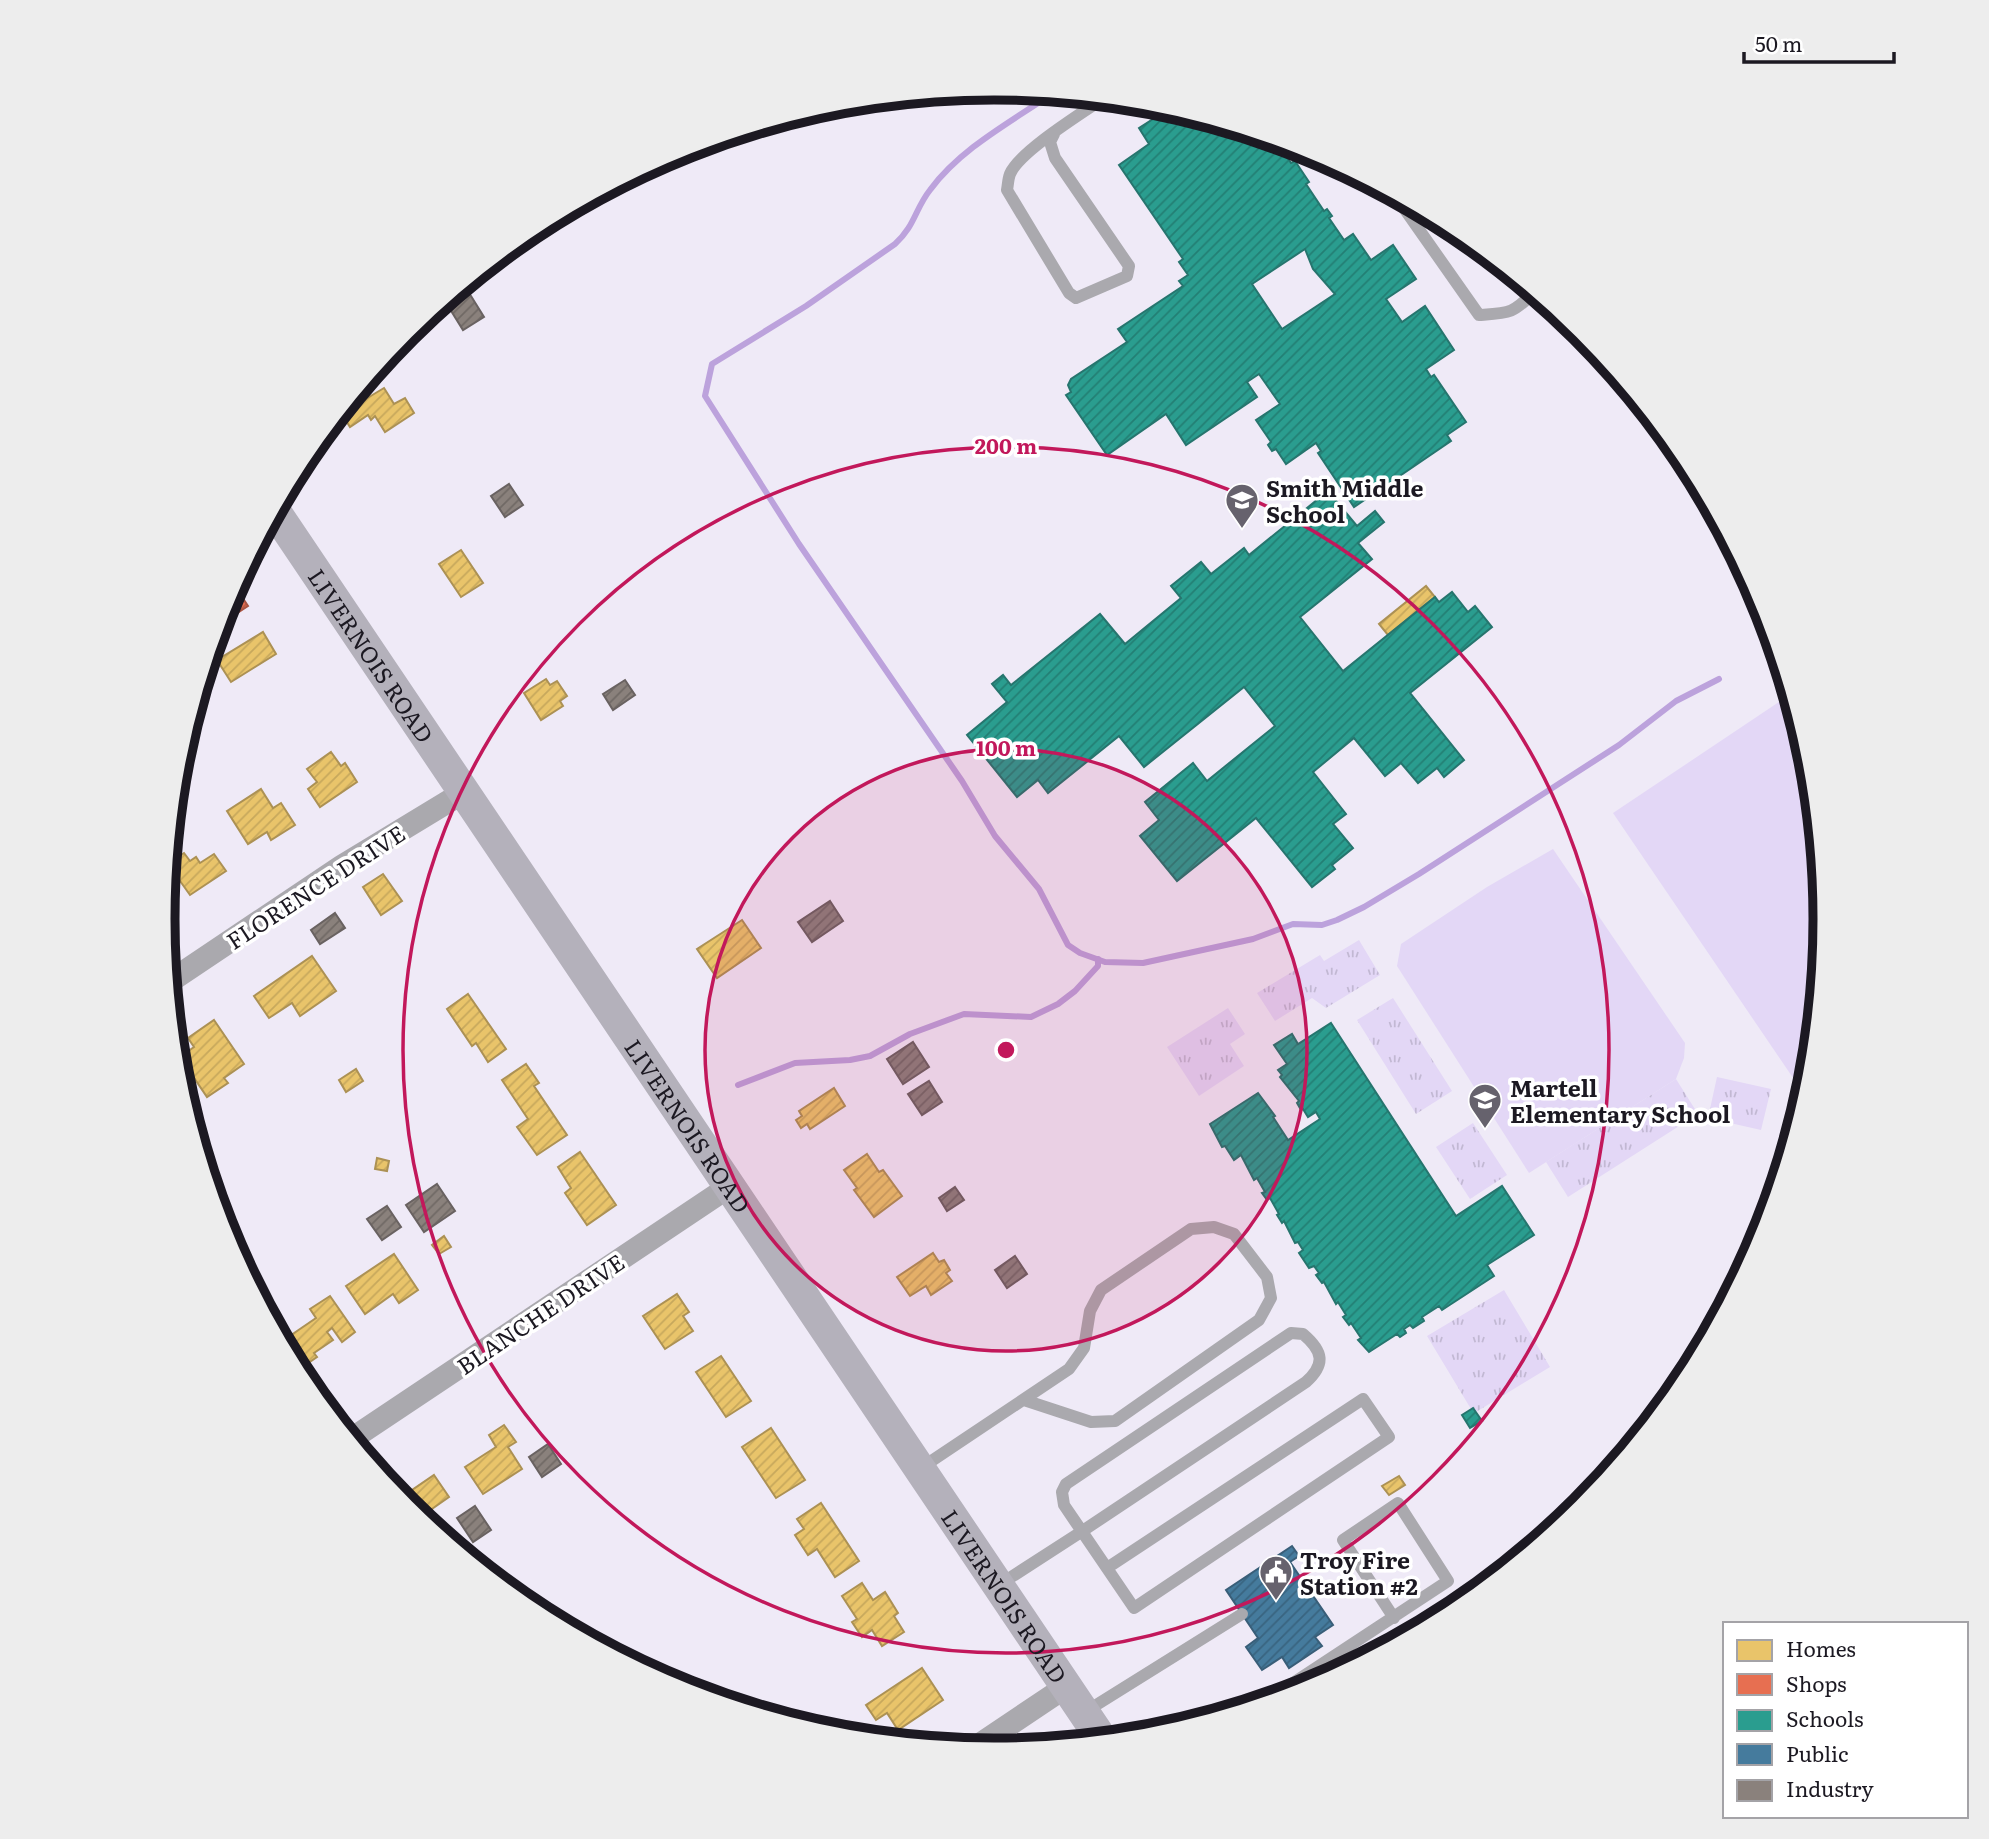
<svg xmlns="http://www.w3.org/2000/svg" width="1989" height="1839" font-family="Literata,serif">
<defs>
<pattern id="park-tufts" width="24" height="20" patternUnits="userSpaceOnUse" patternTransform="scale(1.75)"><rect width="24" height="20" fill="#e3d7f6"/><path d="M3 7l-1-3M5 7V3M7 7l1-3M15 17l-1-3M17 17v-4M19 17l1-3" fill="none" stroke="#c2b8d3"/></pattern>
<pattern id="homes-hatch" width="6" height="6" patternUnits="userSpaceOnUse" patternTransform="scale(1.75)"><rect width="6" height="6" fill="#e9c46a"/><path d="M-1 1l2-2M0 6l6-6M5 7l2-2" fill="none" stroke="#c7a85c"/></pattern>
<pattern id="shops-hatch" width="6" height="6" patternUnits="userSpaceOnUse" patternTransform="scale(1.75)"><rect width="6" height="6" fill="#e76f51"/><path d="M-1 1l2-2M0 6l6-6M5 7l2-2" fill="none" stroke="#ba5a43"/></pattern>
<pattern id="schools-hatch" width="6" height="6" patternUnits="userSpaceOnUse" patternTransform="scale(1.75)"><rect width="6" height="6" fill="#2a9d8f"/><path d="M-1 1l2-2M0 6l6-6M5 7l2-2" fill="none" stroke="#237f74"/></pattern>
<pattern id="public-hatch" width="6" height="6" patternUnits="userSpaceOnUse" patternTransform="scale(1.75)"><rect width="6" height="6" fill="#457b9d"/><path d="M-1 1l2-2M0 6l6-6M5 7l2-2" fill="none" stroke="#396480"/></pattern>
<pattern id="industry-hatch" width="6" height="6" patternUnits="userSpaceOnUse" patternTransform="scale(1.75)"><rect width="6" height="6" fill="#8a817c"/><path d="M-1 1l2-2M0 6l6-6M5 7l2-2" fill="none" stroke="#706965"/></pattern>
</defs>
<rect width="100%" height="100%" fill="#efeaf7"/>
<g fill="url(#park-tufts)">
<path d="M1359,940L1380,975L1326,1008L1312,998L1275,1021L1257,993L1320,955L1324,961Z"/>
<path d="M1393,998L1452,1091L1416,1114L1357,1020Z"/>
<path d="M1228,1008L1245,1034L1230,1044L1244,1066L1199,1096L1167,1047Z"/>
<path d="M1717,1077L1771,1089L1761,1130L1708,1118Z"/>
<path d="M1676,1079L1698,1114L1568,1197L1546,1162Z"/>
<path d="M1473,1123L1507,1175L1470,1199L1436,1147Z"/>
<path d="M1504,1290L1550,1367L1476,1412L1473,1408L1471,1409L1427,1336Z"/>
</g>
<g fill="#e3d7f6">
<path d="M1791,694L1811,758L1826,920L1810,1082L1806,1097L1613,813Z"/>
<path d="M1553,849L1685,1043L1684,1058L1676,1079L1529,1173L1397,966L1401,944L1487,887Z"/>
</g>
<g fill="url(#homes-hatch)" stroke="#ac9154" stroke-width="2">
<path d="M384,388L394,404L405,398L414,413L385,432L375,416L371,420L368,415L350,427L340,411L358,390L364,400Z"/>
<path d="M461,550L483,583L461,597L439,564Z"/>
<path d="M1426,586L1435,597L1388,635L1379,624Z"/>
<path d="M263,632L276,654L231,682L217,660Z"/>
<path d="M546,679L550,685L557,681L567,696L560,701L563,706L541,720L524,693Z"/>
<path d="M331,752L341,766L345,763L357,782L320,807L308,789L317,782L307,769Z"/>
<path d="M261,789L273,808L281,803L295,825L271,840L267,832L248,844L227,811Z"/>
<path d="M184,853L190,861L196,857L200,863L214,854L226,871L190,895L168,864Z"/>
<path d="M383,874L402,901L381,915L363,887Z"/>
<path d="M742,920L761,948L717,978L697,949Z"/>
<path d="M312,956L336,991L300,1016L292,1003L269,1018L254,996Z"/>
<path d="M468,994L506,1049L488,1062L476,1043L472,1046L447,1009Z"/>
<path d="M214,1020L244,1064L224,1078L228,1083L207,1097L180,1057L194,1047L188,1038Z"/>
<path d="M526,1064L539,1083L534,1086L567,1135L537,1155L517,1127L528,1119L502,1080Z"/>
<path d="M356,1069L363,1081L346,1092L339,1080Z"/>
<path d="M834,1088L845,1106L810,1129L807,1124L801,1128L796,1120L802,1116L799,1111Z"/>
<path d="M580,1152L616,1205L587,1225L565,1193L571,1188L558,1167Z"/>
<path d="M867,1154L879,1172L883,1170L902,1196L874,1217L854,1190L857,1188L844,1170Z"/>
<path d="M377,1158L389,1161L387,1171L375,1169Z"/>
<path d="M444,1236L451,1247L439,1254L432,1245Z"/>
<path d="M933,1253L939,1262L944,1260L950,1270L946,1273L952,1281L931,1295L926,1286L910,1296L897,1277Z"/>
<path d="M394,1254L418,1290L399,1303L393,1294L365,1314L346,1286Z"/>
<path d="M677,1294L689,1312L683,1316L693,1331L665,1349L643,1316Z"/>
<path d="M330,1296L355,1332L342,1342L332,1328L327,1332L333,1340L314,1353L317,1357L298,1370L281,1342L316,1318L310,1309Z"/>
<path d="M721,1356L751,1401L726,1417L696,1372Z"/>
<path d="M504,1425L516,1442L508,1447L522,1469L483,1494L465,1467L496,1447L489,1435Z"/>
<path d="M771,1428L805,1480L776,1498L742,1447Z"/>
<path d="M434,1475L449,1497L419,1518L399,1499Z"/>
<path d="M1399,1476L1405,1485L1389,1495L1382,1486Z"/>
<path d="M821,1503L859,1561L835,1577L817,1549L808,1555L795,1535L804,1529L797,1519Z"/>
<path d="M862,1583L873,1600L885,1592L898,1613L894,1616L904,1632L882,1646L872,1630L862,1637L852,1622L857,1619L842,1596Z"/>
<path d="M922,1668L943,1700L898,1730L887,1713L876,1720L866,1705Z"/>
</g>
<path fill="url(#shops-hatch)" stroke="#aa5543" stroke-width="2" d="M234,585L248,606L219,625L226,601Z"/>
<g fill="url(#schools-hatch)" stroke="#26756e" stroke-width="2" fill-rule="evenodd">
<path d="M1170,108L1276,140L1291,163L1295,161L1309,182L1306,184L1324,211L1327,209L1332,216L1329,218L1344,240L1353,234L1371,260L1393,245L1416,279L1386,299L1402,322L1425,306L1454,350L1426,369L1431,377L1434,375L1466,422L1447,435L1451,441L1354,507L1318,453L1321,451L1316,443L1286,464L1276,449L1272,451L1268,445L1271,442L1256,420L1280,404L1259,374L1247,382L1257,397L1186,445L1166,414L1107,455L1066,395L1071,392L1068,385L1071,379L1127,342L1118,329L1183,286L1179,281L1188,275L1179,262L1183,259L1119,165L1149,144L1139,128ZM1305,249L1313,269L1335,294L1282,329L1252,284Z"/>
<path d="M1328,491L1357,526L1375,511L1384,522L1358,543L1372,559L1300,617L1343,671L1435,597L1439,602L1452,592L1468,612L1475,606L1492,627L1410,693L1464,760L1444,777L1437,768L1418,783L1401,763L1385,776L1354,738L1313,772L1346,814L1333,824L1353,848L1332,865L1335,869L1312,887L1256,818L1177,881L1140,836L1159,820L1145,802L1193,763L1207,781L1275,726L1244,687L1144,767L1119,736L1048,793L1038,780L1017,797L967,735L1007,702L992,684L1003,675L1011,685L1100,614L1125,644L1181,598L1171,586L1201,562L1211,574L1244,548L1249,555Z"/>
<path d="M1331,1023L1456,1216L1502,1186L1534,1235L1487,1265L1494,1276L1442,1310L1439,1306L1422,1317L1424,1321L1413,1328L1410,1325L1404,1329L1406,1333L1400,1337L1397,1334L1369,1352L1358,1340L1361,1338L1351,1323L1349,1325L1343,1317L1346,1315L1338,1302L1336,1304L1324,1282L1322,1283L1316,1275L1319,1273L1314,1266L1309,1268L1299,1253L1303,1250L1298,1242L1295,1243L1284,1221L1282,1223L1277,1215L1279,1214L1270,1198L1267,1200L1262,1193L1265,1192L1257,1178L1254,1180L1241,1155L1234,1160L1225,1146L1222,1147L1210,1124L1258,1093L1275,1116L1273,1117L1288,1140L1320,1119L1316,1112L1308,1117L1303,1109L1301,1110L1297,1103L1299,1101L1280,1077L1282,1075L1278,1070L1287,1064L1274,1045L1292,1034L1298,1044Z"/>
<path d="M1473,1408L1482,1421L1470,1428L1462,1415Z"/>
</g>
<path fill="url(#public-hatch)" stroke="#395e78" stroke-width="2" d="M1292,1546L1299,1556L1290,1562L1333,1625L1315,1637L1322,1646L1289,1668L1282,1657L1262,1670L1246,1647L1258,1638L1226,1590Z"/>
<g fill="url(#industry-hatch)" stroke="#696261" stroke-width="2">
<path d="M466,288L484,317L463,330L445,301Z"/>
<path d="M509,484L523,505L505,517L491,496Z"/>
<path d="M625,680L635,695L613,710L603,694Z"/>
<path d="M830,901L843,921L812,942L798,922Z"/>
<path d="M335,913L345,928L320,944L311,930Z"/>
<path d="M913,1042L929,1067L903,1084L887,1059Z"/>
<path d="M929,1081L942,1102L922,1115L908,1094Z"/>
<path d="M437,1184L455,1211L424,1232L406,1205Z"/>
<path d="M955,1187L964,1200L947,1211L939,1198Z"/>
<path d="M387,1206L401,1227L382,1240L367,1219Z"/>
<path d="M1015,1256L1027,1274L1007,1288L995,1270Z"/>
<path d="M548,1444L561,1464L542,1477L529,1457Z"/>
<path d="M475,1506L491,1530L473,1542L457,1518Z"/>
</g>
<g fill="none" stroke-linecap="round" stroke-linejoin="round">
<g stroke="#bca2dc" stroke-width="6">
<path d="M1053,93C1011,122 961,148 930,190C915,209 915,226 895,244L806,306L712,364L705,396L799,544L962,781L995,836L1039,889L1068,945L1080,953L1105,962L1143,963L1253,939L1293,924L1322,925L1337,920L1364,907L1419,874L1619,745L1676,701L1719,679"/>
<path d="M738,1085L795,1063L850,1060L870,1056L910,1034L964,1014L1031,1017L1058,1004L1075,991L1098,966V959"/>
</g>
<g stroke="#aaa9ae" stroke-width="12">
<path d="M1054,134L1050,142L1055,158L1129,266L1127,276L1076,298L1069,293L1007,190C1008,185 1008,179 1010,174C1019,152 1082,113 1104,98"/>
<path d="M1394,194L1479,315C1509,313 1513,314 1534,292"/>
<path d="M921,1468L1069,1369L1084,1348L1090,1311L1101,1290L1191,1229L1214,1227L1234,1234L1267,1277L1271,1298L1259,1320L1115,1421L1091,1422L1024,1400"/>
<path d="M999,1585L1081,1532L1306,1382C1326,1364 1323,1351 1303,1334L1291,1333L1066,1484L1062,1492L1064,1505L1134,1608L1389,1437L1363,1399L1107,1568"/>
<path d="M1261,1704L1448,1581L1398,1503L1343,1540L1394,1618"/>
<path d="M1085,1712L1242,1614"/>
</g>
<g stroke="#aaa9ae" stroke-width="23">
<path d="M169,982L342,866L464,792"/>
<path d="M350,1440L730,1186"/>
<path d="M973,1749L1067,1686"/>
</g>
<path stroke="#b4b1bb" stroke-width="32" id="s1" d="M274,510L1103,1741"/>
</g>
<circle cx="1006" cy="1050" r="301" fill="#c2185b" fill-opacity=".12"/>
<g fill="none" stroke="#c2185b" stroke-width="3.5">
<circle cx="1006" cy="1050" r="301"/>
<circle cx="1006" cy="1050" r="603"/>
</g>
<defs>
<symbol id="school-pin" viewBox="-11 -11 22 30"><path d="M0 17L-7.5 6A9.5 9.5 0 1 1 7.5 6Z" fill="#66626d" stroke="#fff"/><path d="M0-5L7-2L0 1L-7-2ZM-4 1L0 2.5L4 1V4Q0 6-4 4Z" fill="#fff"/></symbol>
<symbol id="civic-pin" viewBox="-11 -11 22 30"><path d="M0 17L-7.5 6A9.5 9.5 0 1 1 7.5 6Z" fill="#66626d" stroke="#fff"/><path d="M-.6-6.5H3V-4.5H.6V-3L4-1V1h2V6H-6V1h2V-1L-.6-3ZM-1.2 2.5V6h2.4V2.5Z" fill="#fff"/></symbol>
</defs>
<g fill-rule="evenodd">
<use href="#school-pin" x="1223" y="481" width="38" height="52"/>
<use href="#school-pin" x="1466" y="1081" width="38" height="52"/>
<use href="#civic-pin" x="1257" y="1553" width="38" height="52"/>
</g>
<g text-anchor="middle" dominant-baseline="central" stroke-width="7" stroke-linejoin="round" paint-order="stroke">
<g font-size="23" font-weight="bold" fill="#1c1922" stroke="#fff" text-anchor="start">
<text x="1266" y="487">Smith Middle<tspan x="1266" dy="26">School</tspan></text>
<text x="1510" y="1087">Martell<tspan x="1510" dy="26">Elementary School</tspan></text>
<text x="1300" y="1559">Troy Fire<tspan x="1300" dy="26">Station #2</tspan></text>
</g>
<g font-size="23" fill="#1c1922" stroke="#fff">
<text stroke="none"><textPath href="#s1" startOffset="175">LIVERNOIS ROAD</textPath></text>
<text transform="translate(315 886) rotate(-33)">FLORENCE DRIVE</text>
<text stroke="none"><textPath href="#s1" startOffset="742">LIVERNOIS ROAD</textPath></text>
<text transform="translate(540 1313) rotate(-34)">BLANCHE DRIVE</text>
<text stroke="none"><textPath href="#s1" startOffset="1309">LIVERNOIS ROAD</textPath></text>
</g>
</g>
<path d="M0 0H1989V1839H0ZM175 919a819 819 0 1 1 1638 0a819 819 0 1 1-1638 0Z" fill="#ededed" fill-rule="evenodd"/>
<path fill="none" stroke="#1c1922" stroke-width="9" d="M175 919a819 819 0 1 1 1638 0a819 819 0 1 1-1638 0Z"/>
<circle cx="1006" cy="1050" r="10" fill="#c2185b" stroke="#fff" stroke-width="3.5"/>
<g font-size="21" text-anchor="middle" font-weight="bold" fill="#c2185b" stroke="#fff" stroke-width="7" stroke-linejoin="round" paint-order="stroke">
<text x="1006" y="454">200 m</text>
<text x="1006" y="756">100 m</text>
</g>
<rect x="1723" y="1622" width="245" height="196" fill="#ffffff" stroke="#a4a3a7" stroke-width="2"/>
<rect x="1737" y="1640" width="35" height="21" fill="#e9c46a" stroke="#a4a3a7" stroke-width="2"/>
<text x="1786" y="1657" font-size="21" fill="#1c1922">Homes</text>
<rect x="1737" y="1674" width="35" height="21" fill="#e76f51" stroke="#a4a3a7" stroke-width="2"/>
<text x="1786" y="1692" font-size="21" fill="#1c1922">Shops</text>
<rect x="1737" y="1710" width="35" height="21" fill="#2a9d8f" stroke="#a4a3a7" stroke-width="2"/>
<text x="1786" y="1727" font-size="21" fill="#1c1922">Schools</text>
<rect x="1737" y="1744" width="35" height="21" fill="#457b9d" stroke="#a4a3a7" stroke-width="2"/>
<text x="1786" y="1762" font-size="21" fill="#1c1922">Public</text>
<rect x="1737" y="1780" width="35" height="21" fill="#8a817c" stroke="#a4a3a7" stroke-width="2"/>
<text x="1786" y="1797" font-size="21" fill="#1c1922">Industry</text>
<path d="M1744 52v10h150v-10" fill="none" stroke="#1c1922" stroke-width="3.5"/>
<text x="1755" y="52" font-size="21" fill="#1c1922" stroke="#ffffff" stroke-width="5" paint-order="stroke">50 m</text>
</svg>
